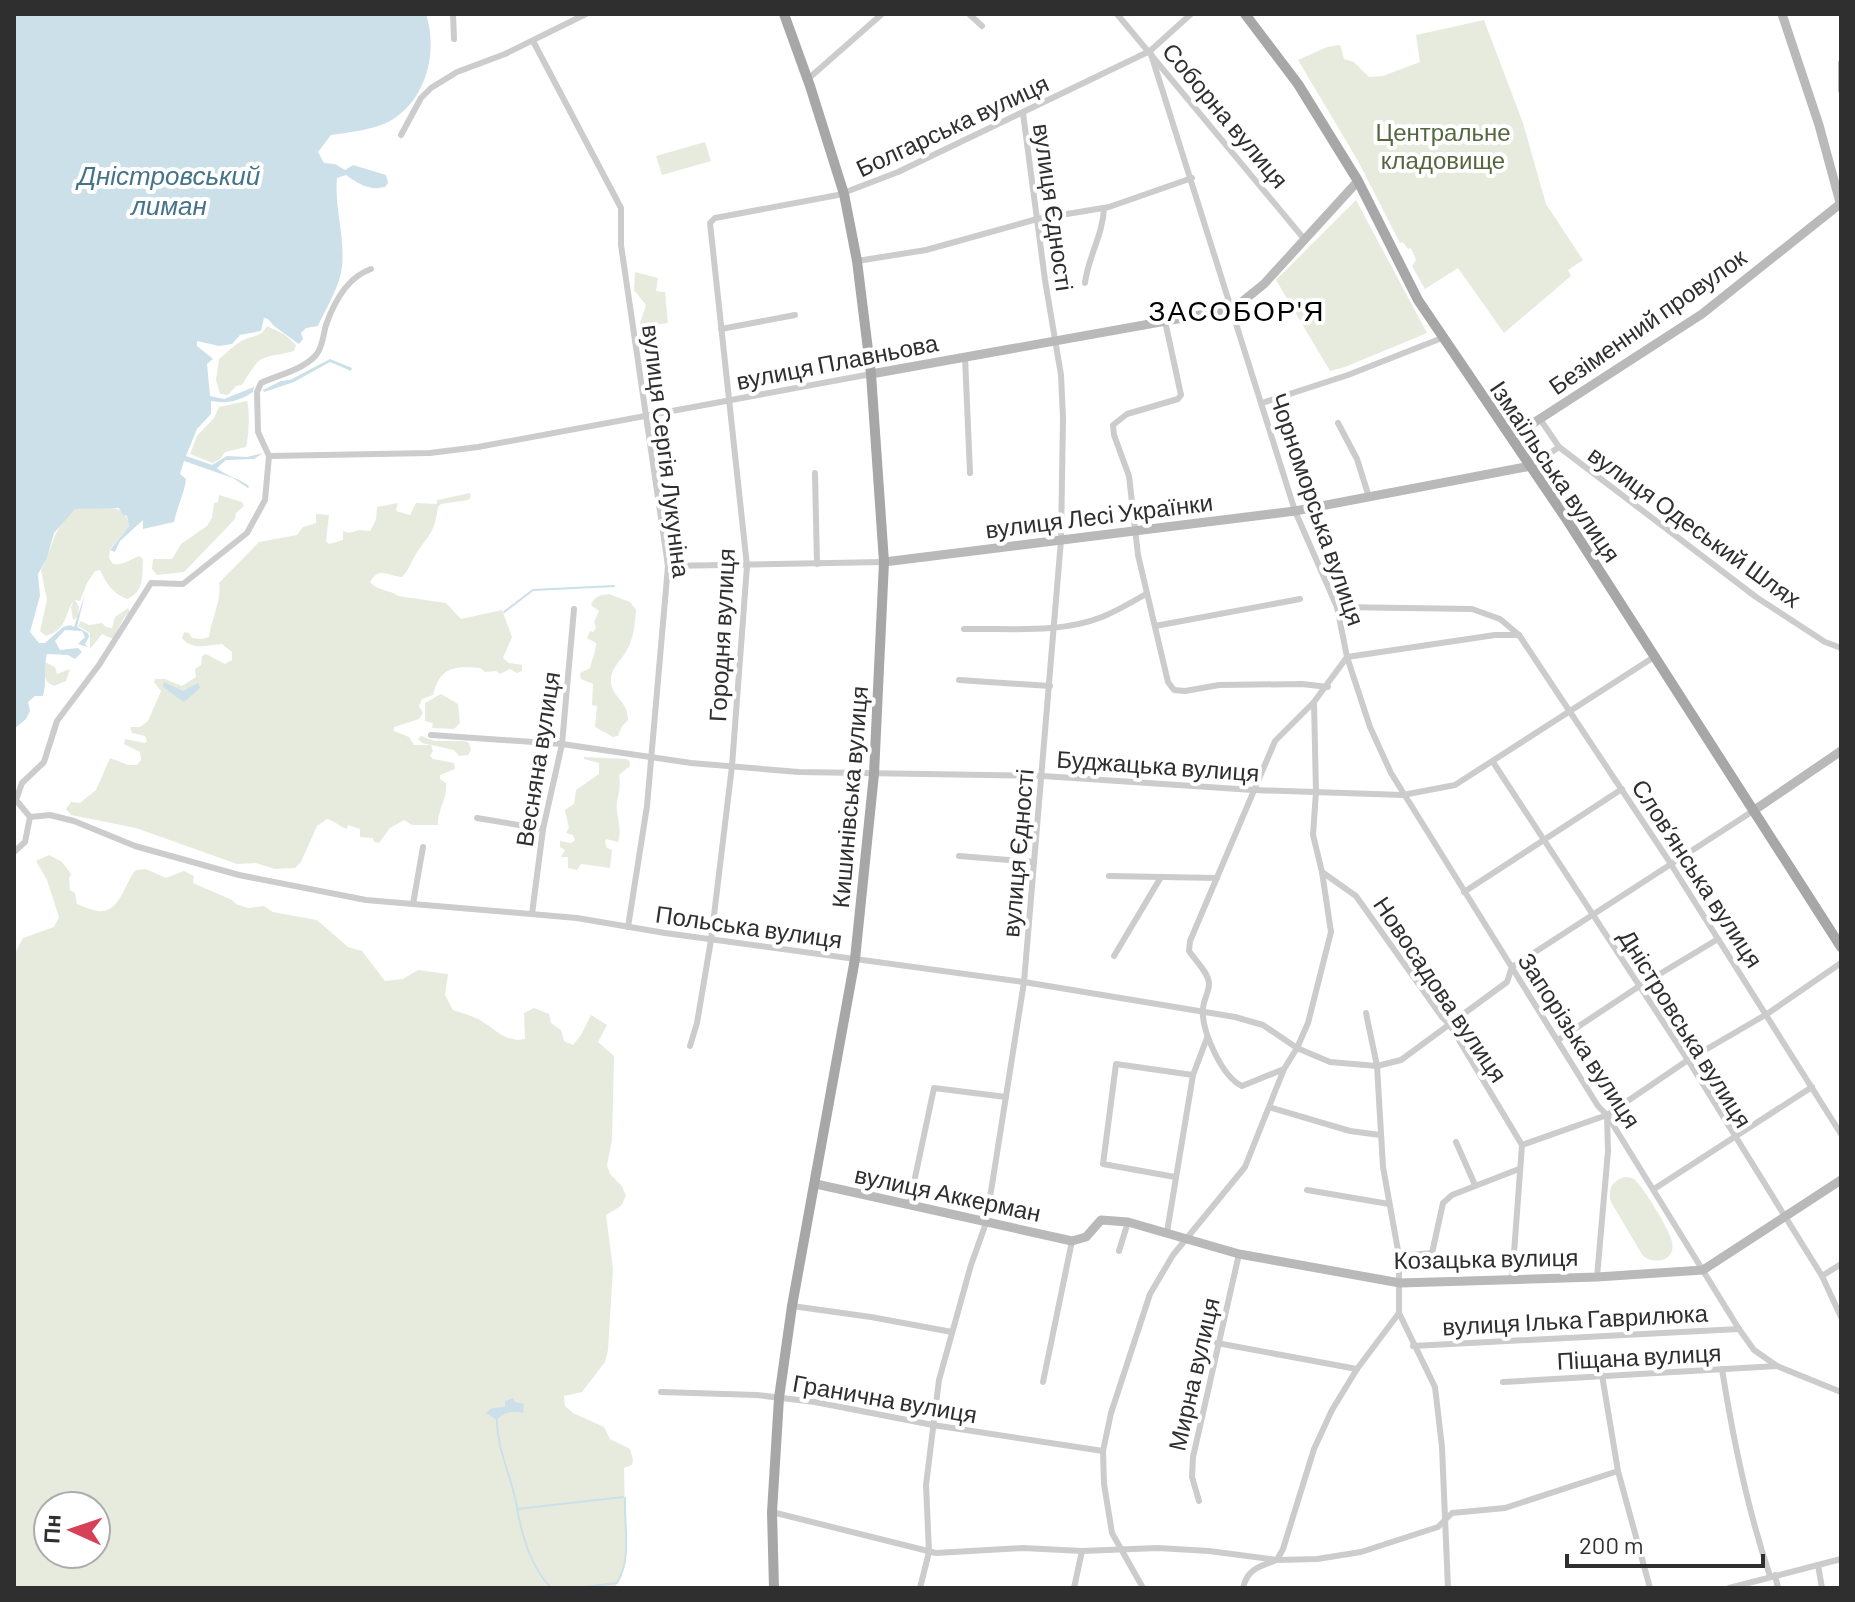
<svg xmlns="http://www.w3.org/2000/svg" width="1855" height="1602" font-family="Barlow,sans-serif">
<rect width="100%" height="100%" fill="#fff"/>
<g fill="#e6ebde" fill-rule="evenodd">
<path d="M1484,20L1523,123L1546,204L1583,260L1568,270L1571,276L1504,333L1458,268L1425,289L1412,266L1416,260L1411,248L1408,249L1403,242L1400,243L1358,161L1298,60L1327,47L1340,45L1344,59L1354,62L1369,77L1383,76L1420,62L1416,35Z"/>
<path d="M705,142L711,161L662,175L656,156Z"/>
<path d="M1356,200L1427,333L1345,367L1330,371L1276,280Z"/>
<path d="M635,272L658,278L656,291L665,292L668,323L654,325L653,337H642L640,323L646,305L634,290Z"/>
<path d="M267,326L284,334L296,345L294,351C258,360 262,352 242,385L236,386L228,395L220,394L216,380L219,359C226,353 233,346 240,342C250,335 260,339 267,326Z"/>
<path d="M247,401C250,409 249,438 246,447L225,452L220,459L213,463L190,454L197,436L214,418L219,407Z"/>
<path d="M470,493L471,497L468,500L441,504L438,507C434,534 430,533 416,554C411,562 409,570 402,577C388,576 379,566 370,582C379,592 389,589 398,596L446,603L461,619L502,610L512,637L503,658L509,663L522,665V671L517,673L510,669L500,674L496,671L485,672L480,668C454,666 440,667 433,695L422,699L419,706L423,713L419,719L394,727V731L409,737L414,745H431L433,751L430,756L433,759L454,763L455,769L440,775V779L446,783C448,798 437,810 438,825H412L404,820L390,828L379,843L374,842L373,838L360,837V829L348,825L347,829C340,827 335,821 327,819L317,826L301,862L295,868L275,869L256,863L237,864L136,828L71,815L66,809L71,802L80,803L96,790L110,758L128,765H137L141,760L140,752L124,744L125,739L145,743L147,741L145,736L132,733L130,727H140L148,721L161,691L154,682L155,679H165L182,686L196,677L195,669L201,665L202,656L206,654L225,664L232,660V652L222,644C208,645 192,651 182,638L184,632L189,633L192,638L202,639L209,637C211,619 222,600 219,583L259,542L297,535L303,527L316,523V514L329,515L326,541L329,544L343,540V531L349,533L359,530L370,531L376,520L377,507L398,503L396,511L410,515L416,503L437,504V500Z"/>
<path d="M219,495L242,502L244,506L236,513L235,519L184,572L157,575L152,569L153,559H172L181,544L207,526L212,518L214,503L218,502Z"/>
<path d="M108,507C121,509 127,513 129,526L110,549L109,558L113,564C125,565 129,560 139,556L143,559C142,575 145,591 127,599C113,594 106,583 100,570L95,571L87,583L80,601L75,600L79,607L78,617L73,620L71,607L74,600C64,614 68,629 46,636L40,631L47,600L41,570C55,544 50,533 74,509Z"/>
<path d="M609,594L630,602L636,610C635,623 634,636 628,648C623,659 611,667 611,680C610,696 628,700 628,720L622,726L618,736L613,737L595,727L597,706L592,705L593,684L581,679L580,673L590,668C592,660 596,650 596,643L587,638L590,631L593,632L596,628L594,622L599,611L591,605C594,596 601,595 609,594Z"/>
<path d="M128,608L130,612C121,619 119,629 113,639L102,634L90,649V633L78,626L81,621L89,625L102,623L106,627L112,628L115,617Z"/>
<path d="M45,662L55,667L57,674L70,669L66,681L54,686L47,682L43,672Z"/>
<path d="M441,694L458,704L460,723L454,729L432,728L433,723L425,721V703Z"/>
<path d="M421,736L435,741H465L469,743L471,750L468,755L459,756L454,750L422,743L418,739Z"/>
<path d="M584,757L627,759L630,762V766L619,775C621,786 619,791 617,802C615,816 623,828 618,842L606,839L605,842L607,848L612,850L610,868L581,864L577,870L568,868V857H561L565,850L560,847V841L571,843L575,840L573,835L566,833L569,828L565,810L574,804L576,790L599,774V763L584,759Z"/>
<path d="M49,855L62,862L71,874L69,878L70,890L75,893L77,904C84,907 96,912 103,911C121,909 126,880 136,870L146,869L166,878L184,871L194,876L193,883L232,900L236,904L248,908L264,906L273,912L317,920L348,947L362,951L385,981L403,979L418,970L448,974L445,995L453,1010C462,1013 470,1015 478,1019C495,1028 504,1043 525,1039L524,1013L534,1008L549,1014L551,1023L561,1030L564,1041L573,1045L581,1035L591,1015L607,1025L598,1042L614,1056L612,1140L607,1165L610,1174L622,1186L626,1196L621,1206L606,1215L613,1269L608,1350L605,1362L582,1392L564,1396L565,1406L573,1413L604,1427L610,1439L630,1449L633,1460L632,1465L624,1468L626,1561L615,1588H14V955L23,938L54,927L59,917L47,880L36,861ZM48,1506H96V1554H48Z"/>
<path d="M1625,1177C1631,1178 1633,1177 1637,1182C1645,1190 1670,1231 1672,1242C1676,1261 1655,1265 1643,1256L1611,1202C1607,1189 1613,1180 1625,1177Z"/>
</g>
<g fill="#cce0e9">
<path d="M14,14H426C438,51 427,98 392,120C374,130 351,132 331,135L318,152L324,163L335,164L345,170L353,165L386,175L388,183L385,187C369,191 359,184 346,175L337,178C334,210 347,242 341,273C337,291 325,310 318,326L306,328L301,333L303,339L299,344L274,326L268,319L264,318L261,331L240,335L232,344L219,346L197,341V346L213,359L207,364L210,396L224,399L254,387L253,392C240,401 226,404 211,401V414L197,429L186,456L212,465L227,456L247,457L263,453L254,459L226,460L217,468C222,474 240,479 249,486L248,488L233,478L184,461L180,474L186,479C184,495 177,507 174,522L143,529V520L120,541L115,552L110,550L129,526L127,516L122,514L119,508L75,509L54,533L47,558L38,574L40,596L30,632L39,643H45L63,627L70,625L74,627L85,594L77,627L88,633L89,637L85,644L88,647L78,644L85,637L82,631L65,630L55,641L60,650L78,648L82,652L75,659L68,655L47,654C43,669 47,681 43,696H35L28,702L30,711L26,719L14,729Z"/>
<path d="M330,359L352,368L351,371L330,362L294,382L264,392L263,390L281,381L290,380Z"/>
<path d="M164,682L183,691L198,683L200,688L184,702L163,687Z"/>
<path d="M513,1398L515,1402L524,1404L523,1413C514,1410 503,1412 497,1420L486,1413L492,1408L505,1407V1401Z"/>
</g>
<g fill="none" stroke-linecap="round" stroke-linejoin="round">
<g stroke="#cce0e9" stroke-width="2">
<path d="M504,612L533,590L614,586"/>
<path d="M497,1420C497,1450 512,1478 517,1507C521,1534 531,1567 551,1588"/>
<path d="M517,1509L623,1497"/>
<path d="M575,1588L617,1583C632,1559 624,1525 625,1498"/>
</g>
<g stroke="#ccc" stroke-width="6">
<path d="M453,14L454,39"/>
<path d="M969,14L982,26"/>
<path d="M1117,14L1305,240"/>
<path d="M533,41L621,208V245L668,566L647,806L628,927"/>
<path d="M808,79L882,14"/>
<path d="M401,135L421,98L431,88L457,72L505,54L586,14"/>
<path d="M857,261L926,250L1037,219L1109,207L1192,178"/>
<path d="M1085,283C1088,257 1103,235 1104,208"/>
<path d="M1165,321L1181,395L1178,399L1127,414L1113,425L1114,435L1129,476L1138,555L1168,682L1174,690L1185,691L1219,685L1302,684L1328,687"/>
<path d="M721,329L795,315"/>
<path d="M965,357L970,473"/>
<path d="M1262,403L1348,375L1442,338"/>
<path d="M1540,419L1559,447"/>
<path d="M1338,423L1357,459L1369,497"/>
<path d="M269,456L430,453L478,447L871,374"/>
<path d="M1531,466L1559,447L1756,597L1825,642L1841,648"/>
<path d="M815,473L817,564"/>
<path d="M668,566L884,562"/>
<path d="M1337,607L1472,609L1500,619L1519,635L1667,858L1841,1134"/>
<path d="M1155,626L1300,599"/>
<path d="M964,629C1009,628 1059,634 1102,617C1117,611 1132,602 1146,594"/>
<path d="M1519,635H1495L1347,657L1370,727L1391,773L1598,1106L1607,1115L1739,1329L1754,1350L1777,1366L1841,1392"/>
<path d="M959,680L1050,686"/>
<path d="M431,735L562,744L691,763L799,772L1043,776L1253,790L1403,795L1455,785L1654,657"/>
<path d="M1493,762L1688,1060L1822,1276L1841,1317"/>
<path d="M30,817L50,815L74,821L135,846L239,875L366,900L577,918L665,933L1024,982L1235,1017L1263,1025L1297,1048L1330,1062L1377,1066L1401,1060L1507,982L1512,967L1753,811"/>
<path d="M477,818L543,829"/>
<path d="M14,852L25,842L30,817L16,800L22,783L44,762L57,721L99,665L151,583L183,584L247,533L265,500L269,456L258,432L257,392L261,383C278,375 303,370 316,355C323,347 323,335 326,325C334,302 348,277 371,269"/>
<path d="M959,856L1034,862"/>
<path d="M1322,872L1356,896L1442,1017L1450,1025L1522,1145L1512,1280"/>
<path d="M1109,876L1217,878"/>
<path d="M1464,892L1622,789"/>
<path d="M413,904L423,847"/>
<path d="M532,914L543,829L562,744L574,609"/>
<path d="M1114,956L1161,877"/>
<path d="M1558,1040L1638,987L1718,939"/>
<path d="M690,1046L697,1023L711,940L732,766L747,566L710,223L715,218L838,195L898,172L1150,51L1191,14"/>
<path d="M1284,1069L1242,1086C1222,1077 1201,1030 1203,1009C1203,1001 1209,992 1209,984C1209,973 1195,960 1189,951L1190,941L1275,741L1314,702"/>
<path d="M1269,1107L1350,1131L1380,1135"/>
<path d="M1456,1142L1475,1185"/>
<path d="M1522,1145L1607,1115L1688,1060L1767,1014L1841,963"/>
<path d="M1175,1177L1103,1164L1116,1064L1193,1075"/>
<path d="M1654,1189L1812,1087"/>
<path d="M1307,1190L1389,1204"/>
<path d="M909,1206L934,1088L1006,1097"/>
<path d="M1167,1232L1193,1075L1207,1038"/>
<path d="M1119,1251L1128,1222"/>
<path d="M1399,1256L1432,1253L1443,1203L1452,1195L1519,1169"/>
<path d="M1822,1276L1841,1264"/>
<path d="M1597,1277L1608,1151L1607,1117"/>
<path d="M792,1306L871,1317L952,1332"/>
<path d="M1399,1313L1435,1387L1442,1447L1448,1588"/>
<path d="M1217,1343L1357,1369"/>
<path d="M1413,1346L1739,1329"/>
<path d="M1722,1369C1733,1439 1747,1508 1770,1576"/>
<path d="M1602,1375L1618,1471L1650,1588"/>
<path d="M1043,1382L1072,1241"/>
<path d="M1503,1382L1777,1366"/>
<path d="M661,1392L757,1395L815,1402L933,1425L1103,1451"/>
<path d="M1199,1501L1192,1477L1193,1457L1239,1254"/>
<path d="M772,1512L936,1553L1023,1548L1082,1551L1158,1548L1209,1551L1277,1560L1317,1559L1361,1552L1438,1527L1452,1513L1505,1508L1618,1471"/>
<path d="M1818,1565L1822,1588"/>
<path d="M1775,1575L1778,1588"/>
<path d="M920,1588L929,1552L926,1485L939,1380L971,1265L986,1223L1024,982L1061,540L1063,418L1061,375L1045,280L1023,113"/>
<path d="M1074,1588L1082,1551"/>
<path d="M1143,1588L1112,1533L1104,1484L1103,1451L1111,1413L1150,1294L1173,1255L1245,1167L1284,1069L1297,1048L1308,1023L1331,932L1322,872L1313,835L1316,792L1314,702L1347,657L1337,607L1295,511L1150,51"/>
<path d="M1243,1588C1247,1569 1260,1566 1277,1560L1283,1549L1314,1449L1332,1410L1357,1369L1399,1313V1256L1383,1167L1377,1066L1366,1013"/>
<path d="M1729,1588L1841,1559"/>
</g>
<g stroke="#b9b9b9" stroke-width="9">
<path d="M1782,14L1819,125L1841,206"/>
<path d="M871,374L1233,309L1264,284L1358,181"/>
<path d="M1512,437L1702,314L1840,204"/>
<path d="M884,562L1295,511L1531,466"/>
<path d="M1753,811L1841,751"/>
<path d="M816,1184L1072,1241L1086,1237L1101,1220L1128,1222L1239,1254L1400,1283L1597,1277L1703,1270L1841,1180"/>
</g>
<g stroke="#a7a7a7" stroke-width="10">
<path d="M1245,14L1298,84L1358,181L1418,300L1567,520L1841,947"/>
<path d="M774,1588L772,1512L779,1398L792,1306L855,959L874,774L884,562L871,374L857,261L844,194L810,86L784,14"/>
</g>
<defs>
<path id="rail" d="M1841,62V91"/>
</defs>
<use href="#rail" stroke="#848484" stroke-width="5"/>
<use href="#rail" stroke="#fff" stroke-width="2" stroke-dasharray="6" stroke-linecap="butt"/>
</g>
<g text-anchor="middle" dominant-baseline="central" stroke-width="8" stroke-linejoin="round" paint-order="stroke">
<g font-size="24" fill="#2f2f2f" stroke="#fff">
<text transform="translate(1226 115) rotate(50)">Соборна вулиця</text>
<text transform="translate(952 125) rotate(-25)">Болгарська вулиця</text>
<text transform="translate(1054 207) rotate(82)">вулиця Єдності</text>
<text transform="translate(1647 321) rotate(-35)">Безіменний провулок</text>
<text transform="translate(837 361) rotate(-11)">вулиця Плавньова</text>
<text transform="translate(667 451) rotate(83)">вулиця Сергія Лукуніна</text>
<text transform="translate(1556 471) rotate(56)">Ізмаїльська вулиця</text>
<text transform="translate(1318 509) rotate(71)">Чорноморська вулиця</text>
<text transform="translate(1099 515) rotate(-7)">вулиця Лесі Українки</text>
<text transform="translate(1695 526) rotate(36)">вулиця Одеський Шлях</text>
<text transform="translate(721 635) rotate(-87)">Городня вулиця</text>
<text transform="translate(537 759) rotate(-81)">Весняна вулиця</text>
<text transform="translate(1158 765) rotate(4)">Буджацька вулиця</text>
<text transform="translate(849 797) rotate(-85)">Кишинівська вулиця</text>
<text transform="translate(1017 853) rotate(-85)">вулиця Єдності</text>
<text transform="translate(1698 873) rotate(57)">Словʼянська вулиця</text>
<text transform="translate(749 926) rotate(8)">Польська вулиця</text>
<text transform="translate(1441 989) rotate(56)">Новосадова вулиця</text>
<text transform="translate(1686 1028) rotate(58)">Дністровська вулиця</text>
<text transform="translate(1580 1040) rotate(57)">Запорізька вулиця</text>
<text transform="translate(948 1193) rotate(12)">вулиця Аккерман</text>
<text transform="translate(1486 1258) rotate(-1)">Козацька вулиця</text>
<text transform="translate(1575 1319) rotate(-3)">вулиця Ілька Гаврилюка</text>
<text transform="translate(1639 1356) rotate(-3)">Піщана вулиця</text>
<text transform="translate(1193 1374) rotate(-77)">Мирна вулиця</text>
<text transform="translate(885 1398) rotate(10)">Гранична вулиця</text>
</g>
<g font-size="24" fill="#556740" stroke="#fff">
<text x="1443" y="131">Центральне<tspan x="1443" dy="28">кладовище</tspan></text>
</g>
<g font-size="26" font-style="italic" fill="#44748a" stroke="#fff">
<text x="169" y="174">Дністровський<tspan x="169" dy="30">лиман</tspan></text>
</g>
<g font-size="28" letter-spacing="2" fill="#000" stroke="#fff">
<text x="1237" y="310">ЗАСОБОР'Я</text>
</g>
</g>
<rect width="1855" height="1602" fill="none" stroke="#2f2f2f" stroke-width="32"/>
<g transform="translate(72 1530) rotate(273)"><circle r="38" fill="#ffffff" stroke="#acacac" stroke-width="2"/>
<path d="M0-6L14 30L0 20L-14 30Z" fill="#d64157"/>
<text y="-12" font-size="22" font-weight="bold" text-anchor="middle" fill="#2f2f2f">Пн</text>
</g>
<path d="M1567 1554v12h196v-12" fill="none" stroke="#2f2f2f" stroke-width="4"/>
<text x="1579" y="1554" font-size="24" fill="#2f2f2f" stroke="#ffffff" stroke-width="6" paint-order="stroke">200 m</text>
</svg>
